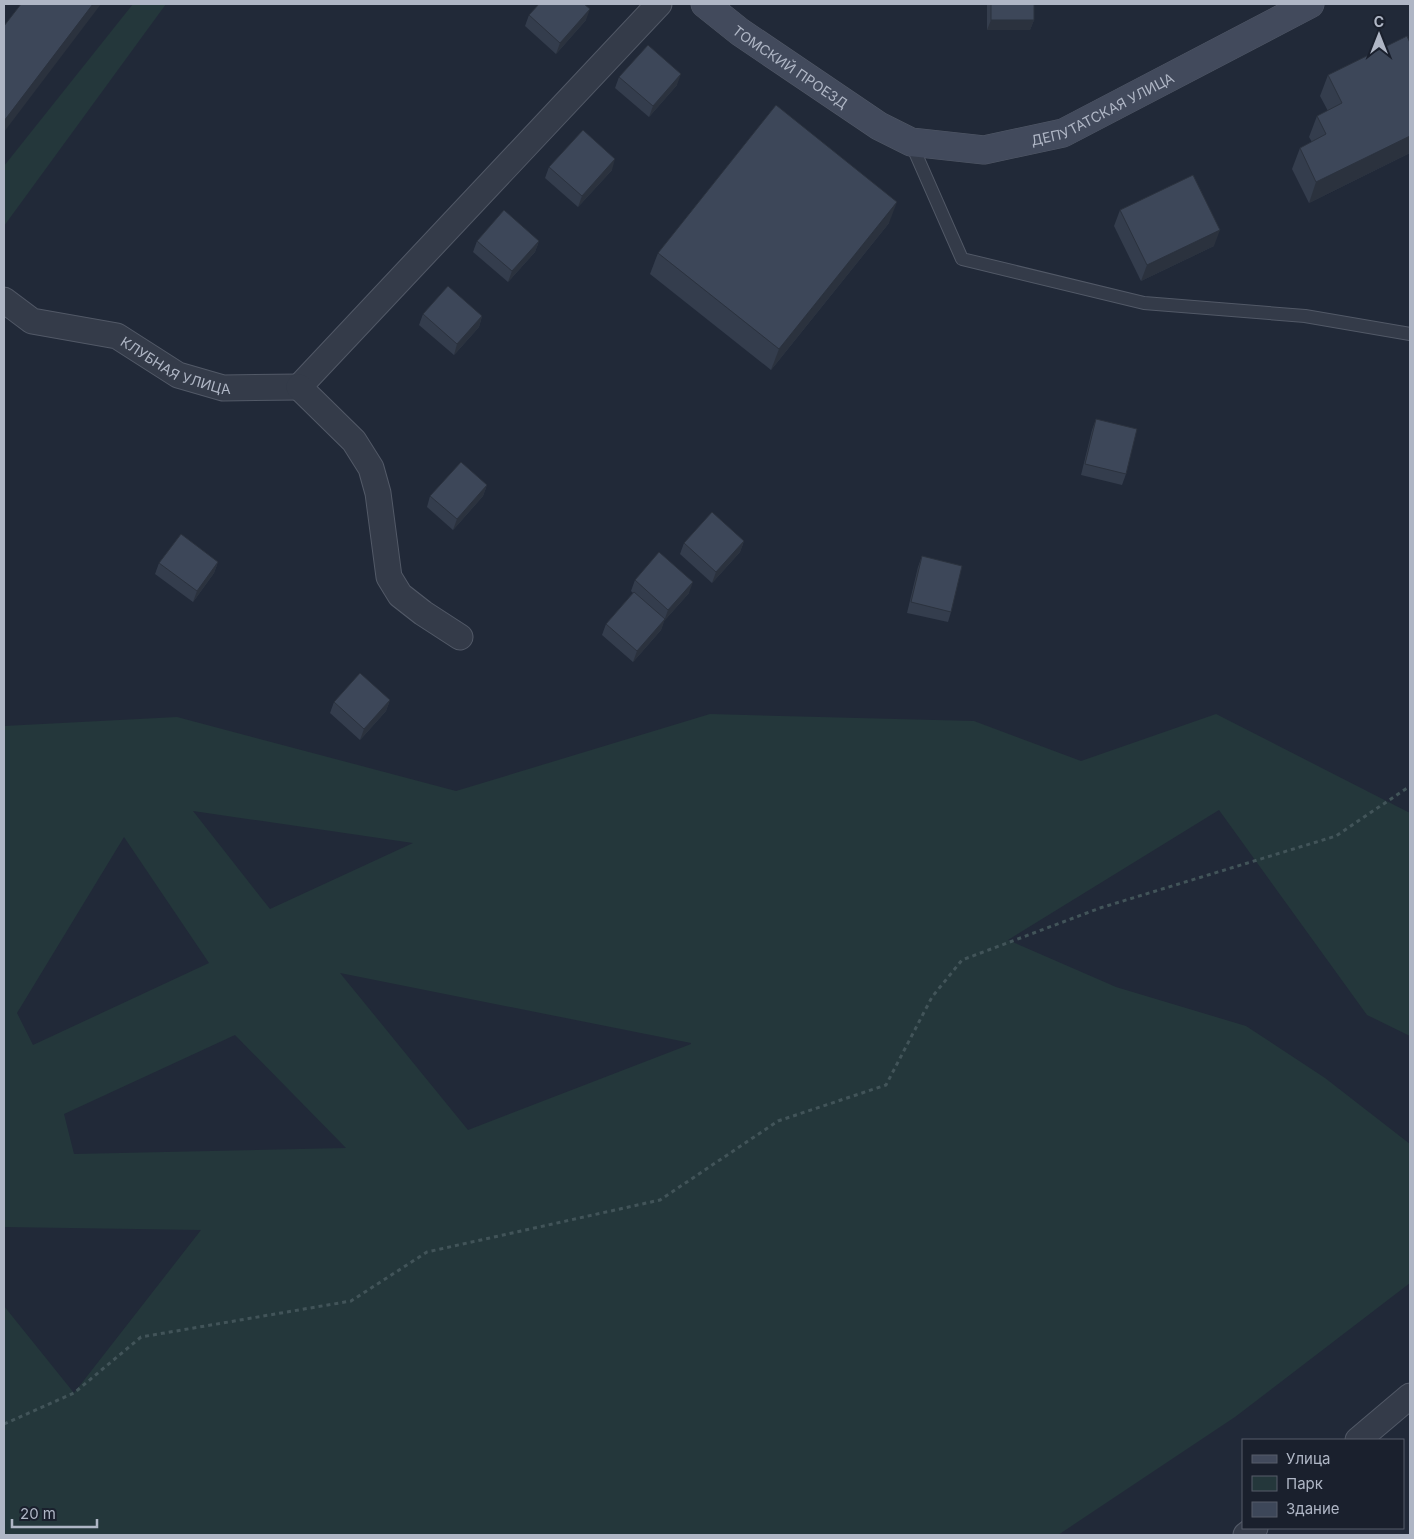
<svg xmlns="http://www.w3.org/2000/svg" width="1414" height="1539" font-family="Inter,sans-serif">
<rect width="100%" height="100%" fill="#212938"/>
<g fill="#24373b" fill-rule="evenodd">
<path d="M133,4H166L4,226V166Z"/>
<path d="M710,714L974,721L1081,761L1216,714L1410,813V1036L1367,1015L1219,810L1008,940L1116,987L1246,1026L1325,1078L1410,1144V1283L1235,1417L1058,1535H4V1306L74,1393L201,1230L4,1227V726L177,717L456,791ZM193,811L413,843L270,909ZM124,837L209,963L33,1045L17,1013ZM340,973L691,1043V1044L468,1130ZM235,1035L346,1148L74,1154L64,1114Z"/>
</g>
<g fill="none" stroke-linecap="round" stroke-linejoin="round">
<defs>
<path id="lane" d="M911,143L962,259L1144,303L1305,316L1410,334"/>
<g id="street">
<path id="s1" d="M4,300L32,321L117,336L178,375L223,388L299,387"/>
<path d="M299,387L659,4"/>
<path d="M299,387L354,441L371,468L378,493L389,577L400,595L423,613L460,637"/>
<path d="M1358,1440L1410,1396"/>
<path d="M1246,1535L1255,1528"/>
</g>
<g id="secondary">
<path id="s2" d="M705,4L740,32L879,126L911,142L984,150L1063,133L1310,4"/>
</g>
</defs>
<use href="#lane" stroke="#525967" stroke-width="14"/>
<use href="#street" stroke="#525967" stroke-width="27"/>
<use href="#secondary" stroke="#525967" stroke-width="29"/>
<path stroke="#425459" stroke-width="3" stroke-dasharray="4 4" stroke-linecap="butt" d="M4,1424L74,1393L141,1337L351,1301L427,1252L660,1200L778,1121L886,1085L932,997L962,960L1100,908L1336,836L1410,786"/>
<use href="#lane" stroke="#343b49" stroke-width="12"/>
<use href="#street" stroke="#343b49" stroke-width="25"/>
<use href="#secondary" stroke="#424a5c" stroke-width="28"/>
</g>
<g fill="#343d4d">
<path d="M987,4H1034V20L1030,30H987Z"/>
<path d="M529,15L586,20L556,54L525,26Z"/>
<path d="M1410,43V153L1309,203L1292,169L1300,148L1312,142L1309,137L1317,116L1328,111L1320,96L1328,75Z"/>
<path d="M619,77L677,85L649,117L615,88Z"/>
<path d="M549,167L612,170L578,207L545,178Z"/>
<path d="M1120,210L1214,246L1141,281L1114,226Z"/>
<path d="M889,223L771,370L650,274L658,253Z"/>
<path d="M477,241H539L535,252L508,282L473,252Z"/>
<path d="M423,314L482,316L479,327L454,355L419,325Z"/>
<path d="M1096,419L1126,474L1122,485L1081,475L1092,430Z"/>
<path d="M487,485L483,496L453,530L427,507L430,496Z"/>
<path d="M744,541L740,552L712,583L680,554L684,543Z"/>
<path d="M922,556L951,612L948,622L907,613L918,567Z"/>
<path d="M218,562L214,573L193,602L155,574L159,563Z"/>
<path d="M635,580L689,593L664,621L661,630L633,662L602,635L606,624L633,593L631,591Z"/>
<path d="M390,700L386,711L360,740L330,713L334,702Z"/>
</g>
<g fill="#2b323e">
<path d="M93,4H101L4,132V121Z"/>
<path d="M590,9L586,20L556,54L560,43Z"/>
<path d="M991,20H1034L1030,30H987Z"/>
<path d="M681,74L677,85L649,117L653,106Z"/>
<path d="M1410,136V153L1309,203L1316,182Z"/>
<path d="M615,159L612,170L578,207L582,196Z"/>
<path d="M897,202L889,223L771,370L779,349Z"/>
<path d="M1220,230L1214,246L1141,281L1147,265Z"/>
<path d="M539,241L535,252L508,282L512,271Z"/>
<path d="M482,316L479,327L454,355L457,344Z"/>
<path d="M487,485L483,496L453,530L457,519Z"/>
<path d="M744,541L740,552L712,583L716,572Z"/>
<path d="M218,562L214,573L193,602L197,591Z"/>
<path d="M693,582L689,593L664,621L668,610Z"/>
<path d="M665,619L661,630L633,662L637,651Z"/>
<path d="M390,700L386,711L360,740L364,729Z"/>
</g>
<g fill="#3d4759" stroke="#2b323e">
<path d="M21,4H93L4,121V26Z"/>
<path d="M539,4H584L590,9L560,43L529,15Z"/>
<rect x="991" y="4" width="43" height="16"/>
<path d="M1407,36L1410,43V136L1316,182L1300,148L1326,134L1317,116L1342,103L1328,75Z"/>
<path d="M648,45L681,74L653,106L619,77Z"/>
<path d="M776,105L897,202L779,349L658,253Z"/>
<path d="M583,130L615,159L582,196L549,167Z"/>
<path d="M1193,175L1220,230L1147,265L1120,210Z"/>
<path d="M504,210L539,241L512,271L477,241Z"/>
<path d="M448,286L482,316L457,344L423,314Z"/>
<path d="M1096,419L1137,429L1126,474L1085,464Z"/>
<path d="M461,462L487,485L457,519L430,496Z"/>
<path d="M712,512L744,541L716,572L684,543Z"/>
<path d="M181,534L218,562L197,591L159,563Z"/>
<path d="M659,552L693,582L668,610L635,580Z"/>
<path d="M922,556L962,566L951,612L911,602Z"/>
<path d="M634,592L665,619L637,651L606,624Z"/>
<path d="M360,673L390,700L364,729L334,702Z"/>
</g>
<g text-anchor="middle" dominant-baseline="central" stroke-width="4.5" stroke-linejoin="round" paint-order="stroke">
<g font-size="14" fill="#afb6c5" stroke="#1a202d">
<text stroke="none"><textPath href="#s2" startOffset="106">ТОМСКИЙ ПРОЕЗД</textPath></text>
<text stroke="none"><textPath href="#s2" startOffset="448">ДЕПУТАТСКАЯ УЛИЦА</textPath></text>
<text stroke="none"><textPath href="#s1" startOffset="188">КЛУБНАЯ УЛИЦА</textPath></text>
</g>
</g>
<rect width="1414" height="1539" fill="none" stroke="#afb6c5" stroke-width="10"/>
<rect x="1242" y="1439" width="162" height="90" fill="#1a202d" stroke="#565c6a"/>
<rect x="1252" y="1455" width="25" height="8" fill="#424a5c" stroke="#565c6a"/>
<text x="1286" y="1464" font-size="15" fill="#afb6c5">Улица</text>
<rect x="1252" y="1476" width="25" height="15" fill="#24373b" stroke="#565c6a"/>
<text x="1286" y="1489" font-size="15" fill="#afb6c5">Парк</text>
<rect x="1252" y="1502" width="25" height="15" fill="#3d4759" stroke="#565c6a"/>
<text x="1286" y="1514" font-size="15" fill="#afb6c5">Здание</text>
<g transform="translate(1379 35)" stroke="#1a202d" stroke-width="4" paint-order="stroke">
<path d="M0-4L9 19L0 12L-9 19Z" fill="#afb6c5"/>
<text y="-8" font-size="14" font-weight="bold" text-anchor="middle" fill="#afb6c5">С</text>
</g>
<path d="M12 1519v8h85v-8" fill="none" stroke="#afb6c5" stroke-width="2.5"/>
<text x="20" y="1519" font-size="15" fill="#afb6c5" stroke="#1a202d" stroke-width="4" paint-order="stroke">20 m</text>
</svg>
